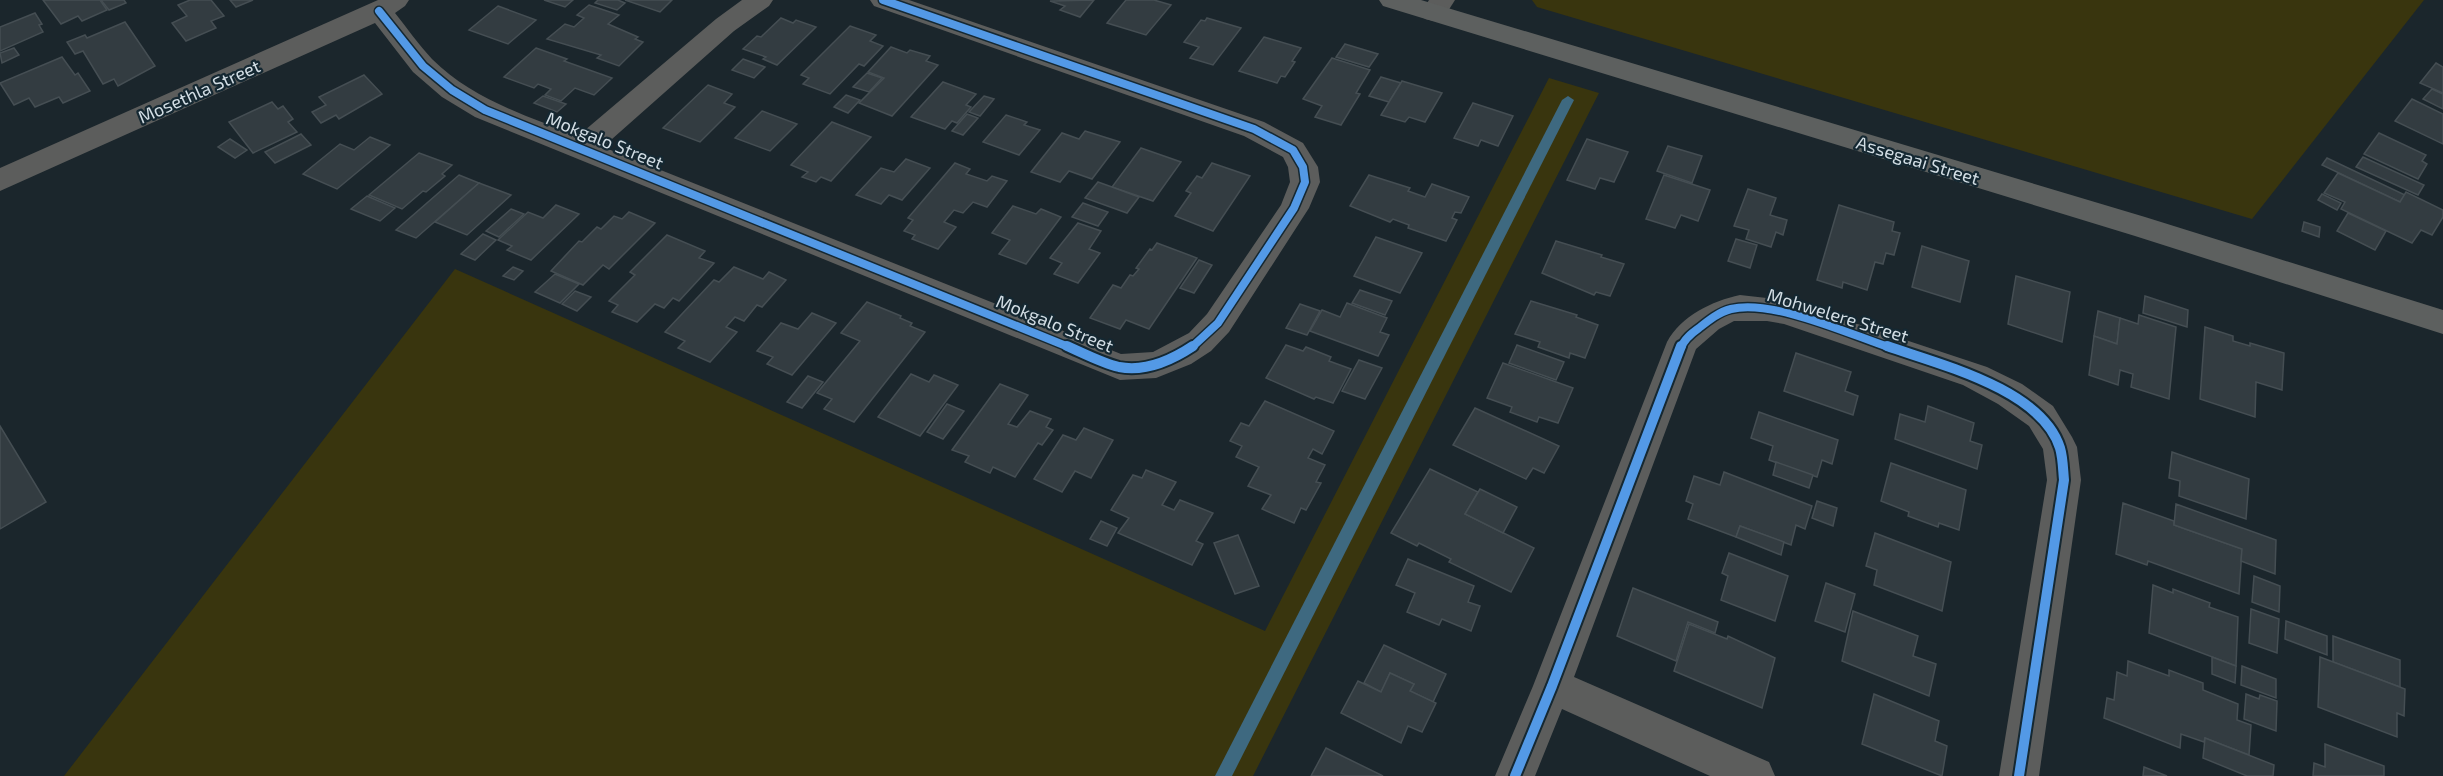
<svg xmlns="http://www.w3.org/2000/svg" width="2443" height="776" font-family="'Exo 2',sans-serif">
<rect width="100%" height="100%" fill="#1b262c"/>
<g fill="#39350e">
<path d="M1532,0H2424L2252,219L1537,7Z"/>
<path d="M1549,78L1599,93L1253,776H64L455,269L1265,631Z"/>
</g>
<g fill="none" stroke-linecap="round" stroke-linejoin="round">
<path fill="#3e6980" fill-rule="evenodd" d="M1568,96L1574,100L1232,776H1215L1562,100Z"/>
</g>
<g fill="#333c41" stroke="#454e53" stroke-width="1.5">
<path d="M43,0H100L107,10L82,21L78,16L61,24Z"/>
<path d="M101,0H124L126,3L109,10Z"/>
<path d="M190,0H211L224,16L211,21L216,28L186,41L172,23L187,16L178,5Z"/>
<path d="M230,0H253L236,7Z"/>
<path d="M544,0H573L565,7Z"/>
<path d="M598,0H618L625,3L617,10L595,3Z"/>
<path d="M625,0H672L660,12Z"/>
<path d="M1094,0L1080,17L1060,10L1065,6L1050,1Z"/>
<path d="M1126,0H1154L1171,5L1146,35L1107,23Z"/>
<path d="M589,5L619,15L608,24L638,37L635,39L643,42L619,66L597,58L601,55L547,39L565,24L574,27L584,18L577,15Z"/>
<path d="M498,6L536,20L508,44L469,30Z"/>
<path d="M35,13L42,24L39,25L43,32L0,51V27Z"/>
<path d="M781,18L793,23L796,20L816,27L777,65L763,59L766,57L743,49L757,36L761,37Z"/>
<path d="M1207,18L1241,28L1213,65L1190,58L1199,47L1184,42L1201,20L1205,21Z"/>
<path d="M125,22L155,66L118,86L114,79L103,84L83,51L75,54L67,42L85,35L87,38Z"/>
<path d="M850,26L876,35L870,41L883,46L864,66L859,64L830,94L803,84L809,78L801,75Z"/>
<path d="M1264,37L1301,48L1292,61L1295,62L1285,77L1281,76L1277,83L1239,71Z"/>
<path d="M1345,44L1378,54L1369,67L1336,57Z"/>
<path d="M891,47L907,53L910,50L930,56L926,61L938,65L892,116L859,103L884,78L868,72Z"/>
<path d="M14,48L19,55L2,63L0,53Z"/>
<path d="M536,48L567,59L564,61L612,78L594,95L575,88L561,101L545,95L551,89L538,84L534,88L504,77Z"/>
<path d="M62,57L75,75L78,73L90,91L63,103L59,97L35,107L29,98L14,105L0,83Z"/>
<path d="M1332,58L1370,70L1356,93L1360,94L1341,125L1315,117L1322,106L1303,99Z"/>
<path d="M743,59L765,67L754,78L732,70Z"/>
<path d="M2436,63L2443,67V93L2420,83Z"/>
<path d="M867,73L882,78L869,92L853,87Z"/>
<path d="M364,75L382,94L339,119L336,115L321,123L312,112L326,105L319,97Z"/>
<path d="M1381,77L1401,83L1389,102L1369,96Z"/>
<path d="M1402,81L1442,93L1425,122L1409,117L1405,122L1381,115Z"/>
<path d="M943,82L976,94L966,105L971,107L957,123L952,121L945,129L911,117Z"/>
<path d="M708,85L732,94L724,103L735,107L700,142L663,128Z"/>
<path d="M2432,89L2443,94V109L2423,99Z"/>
<path d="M846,95L860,100L848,113L834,107Z"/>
<path d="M543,96L566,104L557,112L534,103Z"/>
<path d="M984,96L994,99L980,116L969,112Z"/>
<path d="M2412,99L2443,114V144L2395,121Z"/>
<path d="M272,102L278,109L283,106L293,119L288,122L297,132L253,153L229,122Z"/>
<path d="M1473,103L1513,116L1498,146L1481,140L1478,146L1454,138Z"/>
<path d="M762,111L797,124L770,151L735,138Z"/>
<path d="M967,114L978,118L963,135L952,131Z"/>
<path d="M1006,115L1027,122L1024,125L1040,130L1019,155L983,142Z"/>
<path d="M832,122L871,137L831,181L821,177L816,182L802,177L808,172L791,165Z"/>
<path d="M1085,131L1120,142L1092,179L1069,171L1060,182L1031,172L1062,133L1079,139Z"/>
<path d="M2379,133L2426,155L2422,161L2427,164L2418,179L2364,154Z"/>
<path d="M301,134L311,145L275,163L265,152Z"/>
<path d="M370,137L390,145L337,189L303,174L340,144L354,150Z"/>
<path d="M230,139L247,150L235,158L218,147Z"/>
<path d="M1587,139L1628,152L1614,182L1600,178L1595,189L1567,180Z"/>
<path d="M1668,146L1702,156L1692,183L1657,171Z"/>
<path d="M1141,148L1181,162L1153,201L1112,187Z"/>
<path d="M419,153L452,165L442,174L445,176L426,192L423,191L402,209L369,195Z"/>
<path d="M2363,157L2424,185L2418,195L2356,167Z"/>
<path d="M2327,158L2405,195L2400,202L2322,165Z"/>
<path d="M906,159L930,168L902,200L889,195L881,204L856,195L881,168L894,172Z"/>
<path d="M955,163L970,169L966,174L987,181L992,176L1007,181L987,207L973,202L963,213L954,210L944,222L956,227L938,249L912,239L915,235L904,231L913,220L908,218Z"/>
<path d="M1212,163L1250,176L1213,231L1175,216L1191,193L1186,191L1197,176L1202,178Z"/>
<path d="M2338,173L2400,202L2406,192L2443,210V217L2432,235L2421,230L2412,243L2341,209L2345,202L2324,193Z"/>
<path d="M459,175L479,183L416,238L396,230Z"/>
<path d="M1369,175L1410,188L1408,191L1425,197L1432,184L1469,197L1461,213L1455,212L1452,218L1457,220L1446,241L1408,228L1409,225L1393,219L1390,222L1350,206Z"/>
<path d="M1664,175L1710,190L1698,221L1681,215L1675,228L1646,219Z"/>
<path d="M1098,182L1112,187L1139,197L1127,213L1085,198Z"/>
<path d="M479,183L511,195L467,235L435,222Z"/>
<path d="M1748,189L1776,198L1770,215L1787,220L1783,235L1776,232L1771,247L1746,239L1749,230L1734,226Z"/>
<path d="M2322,194L2341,203L2337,210L2318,200Z"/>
<path d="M367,196L395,208L380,221L351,209Z"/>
<path d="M1083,203L1108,212L1098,226L1072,217Z"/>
<path d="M556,205L579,214L531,260L507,250L512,246L498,240L528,212L543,218Z"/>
<path d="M1839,205L1894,222L1892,231L1900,233L1894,255L1886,253L1883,264L1875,262L1867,290L1843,282L1842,288L1817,280Z"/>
<path d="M1013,206L1036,214L1041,209L1061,217L1026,264L999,254L1010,240L992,233Z"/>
<path d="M511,209L524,214L499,237L486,231Z"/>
<path d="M629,212L655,223L609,269L603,265L583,285L551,271L579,241L582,242L597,227L601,229L614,216L622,219Z"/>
<path d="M2348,213L2386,231L2375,250L2337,231Z"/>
<path d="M2304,222L2320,227L2319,237L2302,231Z"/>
<path d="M1078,223L1101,231L1089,249L1100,253L1078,283L1054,274L1062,263L1050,258Z"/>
<path d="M483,234L496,240L475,260L461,254Z"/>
<path d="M667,235L705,251L699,258L714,263L679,301L673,298L664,308L655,304L637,322L612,312L618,305L609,301L635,275L630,272Z"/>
<path d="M1376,237L1422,253L1400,293L1354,276Z"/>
<path d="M1736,239L1757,245L1750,268L1728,261Z"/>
<path d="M1556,241L1602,255L1601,257L1624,264L1610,296L1596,292L1594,295L1542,273Z"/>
<path d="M1157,243L1197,258L1149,329L1126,320L1120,329L1090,318L1113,285L1121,288L1130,275L1133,276L1139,269L1136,268L1150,249L1152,250Z"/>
<path d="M1922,246L1969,261L1960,302L1912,287Z"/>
<path d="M1199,260L1212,265L1194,293L1180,288Z"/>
<path d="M513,267L523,271L514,280L503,276Z"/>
<path d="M734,267L763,279L769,272L786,280L762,307L757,305L744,321L735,317L726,327L737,332L710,362L678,348L685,341L665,332L714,280L719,282Z"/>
<path d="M555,274L579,284L560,303L535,292Z"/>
<path d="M2016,276L2070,292L2062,342L2008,324Z"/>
<path d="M1360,290L1392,301L1385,315L1352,303Z"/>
<path d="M575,291L591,297L577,311L562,304Z"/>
<path d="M2145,296L2188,310L2187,327L2143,313Z"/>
<path d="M1531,301L1577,315L1576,317L1598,325L1585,358L1570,353L1569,358L1538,347L1540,342L1515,334Z"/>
<path d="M867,302L901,316L900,318L912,323L910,326L925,332L854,422L824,409L832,399L817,393L860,341L841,333Z"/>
<path d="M1347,303L1387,318L1380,332L1389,335L1378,356L1310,331L1322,310L1340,317Z"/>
<path d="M1300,304L1320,311L1307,335L1286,328Z"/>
<path d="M2098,311L2120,318L2117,344L2094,336Z"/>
<path d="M812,313L836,323L792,375L767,364L773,357L757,351L781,323L798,329Z"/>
<path d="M2139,315L2176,327L2169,399L2131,387L2133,374L2120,370L2118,385L2089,375L2094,336L2117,344L2120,318L2138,324Z"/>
<path d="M2205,327L2233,336V341L2250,346V343L2284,353L2282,390L2256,382L2255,417L2200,399Z"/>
<path d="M1286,345L1303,351L1306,347L1331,357L1329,361L1351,369L1333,403L1316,397L1314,399L1266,378Z"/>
<path d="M1517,345L1564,362L1556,380L1509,363Z"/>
<path d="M1796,353L1851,372L1845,391L1858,396L1853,415L1784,391Z"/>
<path d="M1359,360L1382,368L1365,399L1342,391Z"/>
<path d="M1503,363L1573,388L1558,423L1539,417L1537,422L1510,412L1512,407L1487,398Z"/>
<path d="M911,374L929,382L934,375L958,385L920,436L878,417Z"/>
<path d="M808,376L823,382L802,408L787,402Z"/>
<path d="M1000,384L1028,395L1008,424L1017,427L1030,411L1051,419L1046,427L1053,430L1042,445L1038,443L1015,477L993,467L990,473L965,462L969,456L952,450Z"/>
<path d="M1265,401L1334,431L1322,454L1313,449L1308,458L1325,465L1316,482L1321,483L1306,510L1301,508L1294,523L1262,509L1271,495L1248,486L1259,467L1236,457L1242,446L1230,441L1241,423L1249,426Z"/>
<path d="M947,404L964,411L943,439L927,432Z"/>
<path d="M1928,406L1974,423L1970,441L1982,445L1977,469L1895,439L1900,414L1925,422Z"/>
<path d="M1475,408L1559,446L1544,473L1533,468L1526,479L1453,445Z"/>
<path d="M1759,412L1838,440L1832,464L1822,460L1817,477L1769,460L1773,446L1751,438Z"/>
<path d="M0,426L46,502L0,529Z"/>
<path d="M1084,428L1113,440L1091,478L1075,471L1062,492L1034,479L1063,435L1076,440Z"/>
<path d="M2172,452L2249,479L2246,519L2179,496L2180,481L2169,478Z"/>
<path d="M1776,462L1813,475L1809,488L1773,475Z"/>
<path d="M1891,463L1966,490L1959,530L1939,523L1938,527L1908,516L1909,512L1881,501Z"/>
<path d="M1430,469L1478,492L1465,514L1534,548L1511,592L1449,562L1451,559L1419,543L1417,546L1391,533Z"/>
<path d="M1146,470L1176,482L1162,505L1174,510L1180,500L1213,513L1196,541L1203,544L1192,565L1118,533L1129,518L1111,510L1133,475L1142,478Z"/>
<path d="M1724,472L1812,506L1805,529L1796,525L1791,545L1740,526L1736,537L1688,519L1693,504L1686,501L1694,476L1720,485Z"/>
<path d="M1480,489L1517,507L1503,533L1465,514Z"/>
<path d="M1817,501L1837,508L1833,526L1812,518Z"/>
<path d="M2123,503L2174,521V525L2242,549L2239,594L2148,561L2147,565L2116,554Z"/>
<path d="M2176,504L2276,540L2275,574L2241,561L2242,549L2174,525Z"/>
<path d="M1101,521L1117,528L1107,546L1090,539Z"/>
<path d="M1740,526L1784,542L1781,555L1736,537Z"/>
<path d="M1875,533L1951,562L1942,611L1874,585L1877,570L1866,566Z"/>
<path d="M1238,535L1259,586L1235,594L1214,543Z"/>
<path d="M1729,553L1788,576L1775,621L1721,600L1728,576L1722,573Z"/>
<path d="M1408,559L1474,586L1468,602L1480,606L1471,631L1442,619L1439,625L1407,612L1415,593L1396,585Z"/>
<path d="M2254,576L2280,586L2279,612L2252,602Z"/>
<path d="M1826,583L1855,594L1845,632L1815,621Z"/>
<path d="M2153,585L2173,593V589L2210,603L2209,607L2238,617L2236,666L2149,633Z"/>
<path d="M1633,588L1718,622L1715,633L1688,622L1676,661L1617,636Z"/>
<path d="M2251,609L2279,619L2277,653L2249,643Z"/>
<path d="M1853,611L1918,636L1913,656L1936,664L1929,696L1842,661Z"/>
<path d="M2286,621L2327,636V655L2285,639Z"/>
<path d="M1689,624L1727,639L1728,636L1775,658L1762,708L1674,671Z"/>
<path d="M2333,636L2400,660V687L2333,662Z"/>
<path d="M1384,645L1446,674L1433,702L1410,691L1414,684L1390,673L1381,692L1364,683Z"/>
<path d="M2212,657L2236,666L2235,683L2212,674Z"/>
<path d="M2320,657L2405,689L2404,716L2397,713V737L2318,707Z"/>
<path d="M2128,661L2169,676V670L2203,683V690L2238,704L2237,720L2251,725L2249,755L2205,738L2204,742L2181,734L2180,748L2104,718L2107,698L2114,700L2117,672L2127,676Z"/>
<path d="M2242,666L2276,679V698L2241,685Z"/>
<path d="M1390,673L1414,684L1410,691L1436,703L1422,732L1408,726L1401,743L1341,713L1358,681L1381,692Z"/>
<path d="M1874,694L1939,721L1935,741L1947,746L1942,776L1862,744Z"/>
<path d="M2246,694L2259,699L2260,695L2277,701L2276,731L2244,719Z"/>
<path d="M2205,738L2274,765L2273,776H2247L2203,758Z"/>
<path d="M2325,744L2384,766V776H2313L2314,763L2325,767Z"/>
<path d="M1326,748L1383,776H1311Z"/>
<path d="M2144,767L2167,776H2143Z"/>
</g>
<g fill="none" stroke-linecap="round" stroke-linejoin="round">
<g fill="#5c5d5c" fill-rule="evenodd">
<path d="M378,0H409L405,6L395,13C407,28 419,45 432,59C472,99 527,116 578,136L716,19L742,0H773L769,6L734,31L603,147L1121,354L1153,352L1189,333L1207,314L1281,205L1290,182L1288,167L1283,157L1244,136L874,6L870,0H909L1264,122L1303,143L1318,167L1320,182L1309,208L1229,332L1211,351L1191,364L1156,378L1120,380L475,117L442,97L413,72L375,23L0,191V168Z"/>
<path d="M1429,0H1455L1443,19L1434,21L1425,19L1421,13Z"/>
<path d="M1740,295L1785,300L1987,367L2022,384L2053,406L2072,437L2077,447L2081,480L2039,776H1999L2047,480L2043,449L2029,426L1998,404L1963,385L1784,324L1767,321H1734L1719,329L1696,349L1574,677L1769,762L1775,776H1710L1562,709L1535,776H1495L1533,686L1667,342C1681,316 1712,301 1740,295Z"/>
</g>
<path fill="#5d605f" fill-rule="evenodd" d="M1379,0H1421L2145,217L2443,310V334L2135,236L1383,6Z"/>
<defs>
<g id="cycleway-far1">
<path d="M883,0L1254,129L1293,150L1303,167L1305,182L1294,208L1218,323L1191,348"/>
<path d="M379,11L423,66L452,90L485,110L1071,348"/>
<path d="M1681,348C1684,339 1692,333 1699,328C1709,320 1719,312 1731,309C1773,299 1849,334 1891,348"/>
</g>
<g id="cycleway">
<path d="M1067,346C1083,353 1102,363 1119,367C1145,372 1172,360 1193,346"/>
<path d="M1887,346C1938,364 2042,389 2060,448C2063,458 2063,470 2064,480L2019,776"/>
<path d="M1515,776L1552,686L1681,346"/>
</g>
</defs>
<use href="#cycleway-far1" stroke="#152832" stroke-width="11"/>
<use href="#cycleway" stroke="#152832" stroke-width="14"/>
<use href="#cycleway-far1" stroke="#5399e6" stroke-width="8"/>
<use href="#cycleway" stroke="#5399e6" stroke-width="10"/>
</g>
<g text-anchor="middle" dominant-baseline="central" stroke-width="4.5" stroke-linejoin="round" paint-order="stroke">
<g font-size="18" fill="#d2dde4" stroke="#152832">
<text transform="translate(199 91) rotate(-24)">Mosethla Street</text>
<text transform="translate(605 140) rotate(22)">Mokgalo Street</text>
<text transform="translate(1918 160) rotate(17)">Assegaai Street</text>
<text transform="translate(1838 315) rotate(17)">Mohwelere Street</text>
<text transform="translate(1055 323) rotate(22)">Mokgalo Street</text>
</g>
</g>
</svg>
